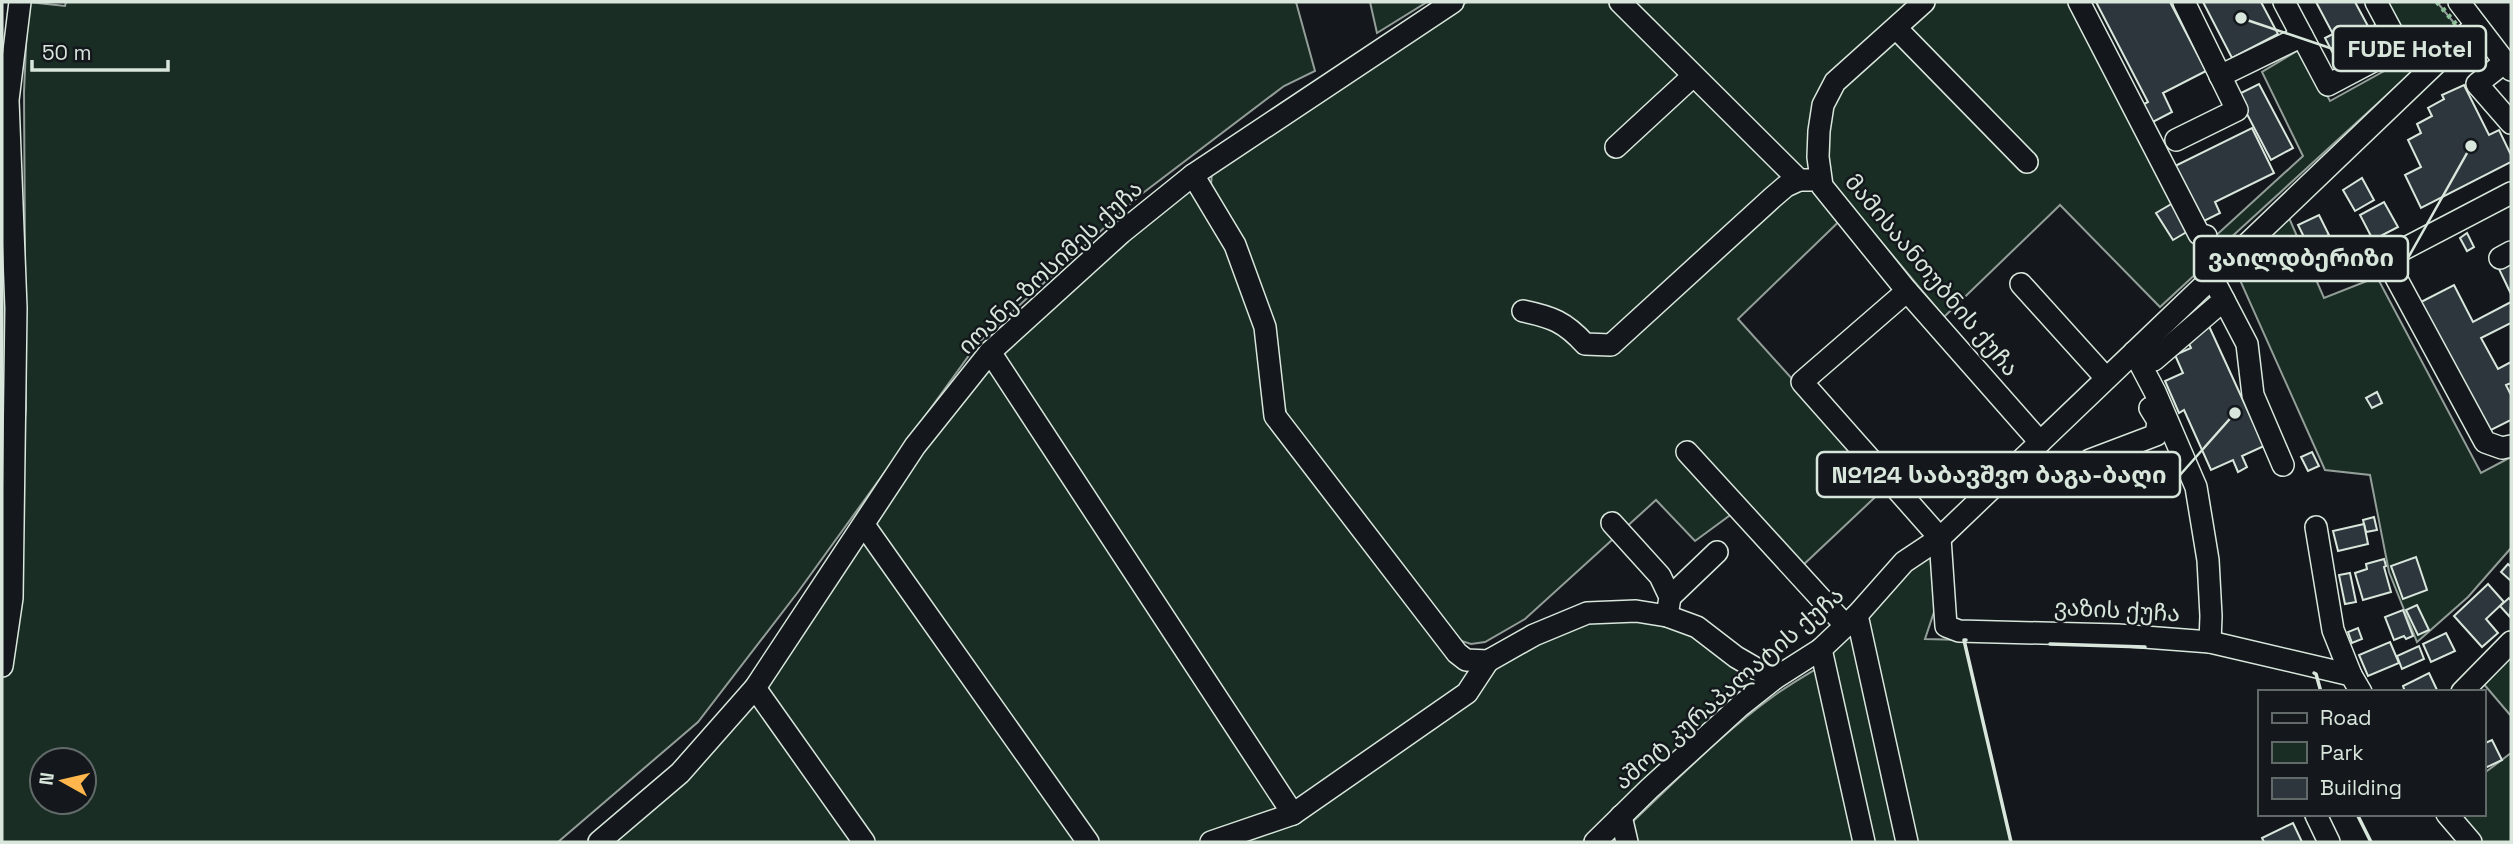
<svg xmlns="http://www.w3.org/2000/svg" width="2513" height="844" font-family="'Space Grotesk','Noto Sans Georgian',sans-serif">
<rect width="100%" height="100%" fill="#14181c"/>
<g fill="#1a2d24" stroke="#939e99" stroke-width="2" fill-rule="evenodd">
<path d="M28,2L65,6L66,2H1296L1315,71L1284,86L1139,196L978,343L798,592L698,722L558,842H2V652L26,408L24,92ZM42,760H84V802H42Z"/>
<path d="M1370,2H1427L1377,33Z"/>
<path d="M1467,2H2083L2214,257L2160,307L2060,205L1944,317L1853,208L1738,319L1888,485L1801,567L1744,505L1695,541L1656,500L1525,619L1485,642L1471,644L1455,639L1287,418L1283,398L1211,186L1212,170Z"/>
<path d="M2387,2H2437L2459,29L2215,252L2211,240L2303,156L2262,72L2302,48L2330,101L2431,45L2404,32Z"/>
<path d="M1193,175L1235,245L1276,416L1466,660L1587,613L1667,616L1774,679L1595,842H599L680,773L990,352Z"/>
<path d="M2,205L9,406L2,477Z"/>
<path d="M2286,211L2324,298L2377,277L2481,473L2511,457V548L2468,597L2417,642L2389,572L2370,475L2325,470L2235,269Z"/>
<path d="M1933,553L1939,597L1925,639L1964,640L2011,842H1912L1865,608L1913,566Z"/>
<path d="M1857,615L1907,842H1864L1821,649Z"/>
<path d="M2511,651V716L2482,682Z"/>
<path d="M1821,666L1861,842H1630L1627,827C1675,782 1722,733 1775,695C1790,684 1806,675 1821,666Z"/>
<path d="M2511,753V842H2475L2450,814H2483V774Z"/>
</g>
<g fill="#2c363c" stroke="#d8e6dc" stroke-width="2">
<path d="M2096,2H2170L2206,71L2163,93L2172,112L2151,123L2142,105L2148,102Z"/>
<path d="M2203,2H2261L2278,34L2232,58Z"/>
<path d="M2316,2H2355L2369,28L2375,25L2385,44L2340,67L2325,38L2333,34Z"/>
<path d="M2259,84L2293,148L2271,160L2237,95Z"/>
<path d="M2464,85L2489,135L2499,130L2511,155V162L2421,208L2405,175L2421,167L2408,140L2421,133L2417,124L2432,116L2428,108L2444,99L2442,95Z"/>
<path d="M2252,128L2274,173L2215,202L2220,213L2200,223L2173,167Z"/>
<path d="M2362,178L2374,200L2355,211L2343,190Z"/>
<path d="M2384,202L2398,227L2373,240L2360,215Z"/>
<path d="M2173,203L2190,230L2173,240L2156,213Z"/>
<path d="M2319,215L2329,235L2308,245L2298,225Z"/>
<path d="M2467,233L2474,247L2467,251L2460,238Z"/>
<path d="M2511,260V294L2498,267Z"/>
<path d="M2454,285L2473,322L2511,302V323L2481,338L2498,369L2511,362V383L2506,385L2511,395V420L2487,432L2419,303Z"/>
<path d="M2208,324L2264,446L2242,456L2247,467L2238,472L2233,460L2211,470L2184,410L2179,413L2165,381L2183,373L2175,355L2191,348L2185,335Z"/>
<path d="M2377,392L2382,403L2372,408L2366,398Z"/>
<path d="M2312,452L2319,466L2308,471L2301,457Z"/>
<path d="M2374,517L2377,530L2366,532L2363,520Z"/>
<path d="M2364,524L2368,544L2338,551L2333,531Z"/>
<path d="M2416,557L2427,590L2403,599L2391,566Z"/>
<path d="M2384,559L2386,566L2384,567L2391,592L2363,600L2355,573L2367,569L2366,564Z"/>
<path d="M2508,564L2511,567V581L2501,572Z"/>
<path d="M2350,573L2356,602L2345,604L2339,575Z"/>
<path d="M2488,584L2504,602L2486,619L2498,633L2482,647L2454,616Z"/>
<path d="M2509,598L2511,601L2510,617L2500,606Z"/>
<path d="M2417,605L2429,630L2418,635L2406,610Z"/>
<path d="M2403,610L2413,636L2406,639L2404,636L2394,640L2385,617Z"/>
<path d="M2358,628L2362,639L2352,643L2348,632Z"/>
<path d="M2446,633L2455,651L2431,662L2423,644Z"/>
<path d="M2390,642L2399,663L2368,676L2359,655Z"/>
<path d="M2419,646L2424,659L2402,669L2397,656Z"/>
<path d="M2429,673L2438,692H2405L2403,686Z"/>
<path d="M2492,740L2502,760L2483,769V744Z"/>
<path d="M2293,823L2302,842H2264L2262,838Z"/>
</g>
<g fill="none" stroke-linecap="round" stroke-linejoin="round">
<defs>
<g id="minor">
<path d="M1620,2L1799,180H1811"/>
<path d="M1924,2L1835,82L1823,105L1819,131L1818,157L1822,186L1907,291L2040,442"/>
<path d="M2079,2L2199,234L2206,236"/>
<path d="M2284,2L2328,85L2400,47L2376,2"/>
<path d="M2459,2L2511,70"/>
<path d="M1896,28L2027,162"/>
<path d="M2505,62L2477,84L2511,123"/>
<path d="M2220,76L2302,36"/>
<path d="M2176,140L2237,110L2184,2"/>
<path d="M1616,147L1693,76"/>
<path d="M1193,175L1235,245L1265,327L1275,416L1457,653L1466,660L1488,661L1534,635L1587,613L1636,611L1667,616L1697,627L1736,657L1774,679"/>
<path d="M2511,193L2400,251L2393,256L2392,266L2394,274L2485,442L2502,448L2511,446"/>
<path d="M2500,258L2511,252"/>
<path d="M2212,277L2247,344L2253,395L2283,465"/>
<path d="M2021,284L2106,378"/>
<path d="M1907,291L1802,382L1940,538"/>
<path d="M1523,311C1552,317 1565,322 1585,344L1611,345L1772,198L1786,186L1799,180"/>
<path d="M990,352L1293,814"/>
<path d="M2134,352L2155,392L2196,487L2208,560L2211,616L2210,642"/>
<path d="M2154,360L2224,300"/>
<path d="M1687,452L1846,626"/>
<path d="M2090,460L2156,435L2158,421L2150,408"/>
<path d="M1612,523L1660,576L1670,597L1667,616"/>
<path d="M864,525L1088,842"/>
<path d="M2316,527L2333,630L2351,675"/>
<path d="M1940,538L1946,626L1959,631L2118,635L2210,642L2351,675L2361,692"/>
<path d="M1670,597L1717,552"/>
<path d="M1857,615L1907,842"/>
<path d="M1821,649L1864,842"/>
<path d="M2,666L12,598L16,308L8,100L20,2"/>
<path d="M755,688L864,842"/>
<path d="M2462,692L2511,642"/>
<path d="M2447,814L2471,842"/>
<path d="M2316,815L2329,842"/>
<path d="M1621,816L1627,842"/>
<path d="M599,842L680,773L755,688L915,446L990,352L1121,233L1193,175L1453,2"/>
<path d="M1211,842L1293,814L1467,693L1488,661"/>
<path d="M1595,842L1649,789L1740,706L1774,679L1821,649L1857,615L1904,562L1940,538L2476,25"/>
</g>
</defs>
<use href="#minor" stroke="#d8e6dc" stroke-width="24"/>
<use href="#minor" stroke="#14181c" stroke-width="21"/>
<path stroke="#8ac095" stroke-width="5" stroke-dasharray="3.5 5" stroke-linecap="butt" d="M2437,2L2460,29"/>
<g stroke="#d8e6dc" stroke-width="3.5">
<path d="M1966,640H1964L2011,842"/>
<path d="M2050,644L2145,647"/>
<path d="M2314,673L2316,674L2321,692"/>
<path d="M2357,814L2371,842"/>
</g>
</g>
<g text-anchor="middle" dominant-baseline="central" stroke-width="5" stroke-linejoin="round" paint-order="stroke">
<g font-size="23" fill="#d8e6dc" stroke="#14181c">
<text transform="translate(1050 267) rotate(-43)">იოანე-ზოსიმეს ქუჩა</text>
<text transform="translate(1932 275) rotate(50)">მამისაანთუბნის ქუჩა</text>
<text transform="translate(2117 610) rotate(3)">ვაზის ქუჩა</text>
<text transform="translate(1729 688) rotate(-41)">აშოტ კურაპალატის ქუჩა</text>
</g>
</g>
<path fill="none" stroke="#d8e6dc" stroke-width="2.5" d="M2241 18L2333 49M2471 146L2408 258M2235 413L2180 475"/>
<g fill="#d8e6dc" stroke="#14181c" stroke-width="2.5">
<circle cx="2241" cy="18" r="7"/>
<circle cx="2471" cy="146" r="7"/>
<circle cx="2235" cy="413" r="7"/>
</g>
<g fill="#14181c" stroke="#d8e6dc" stroke-width="2.5">
<rect x="2333" y="26" width="153" height="45" rx="7"/>
<rect x="2194" y="236" width="214" height="45" rx="7"/>
<rect x="1817" y="452" width="363" height="45" rx="7"/>
</g>
<g font-size="24" text-anchor="middle" font-weight="bold" fill="#d8e6dc">
<text x="2410" y="57">FUDE Hotel</text>
<text x="2301" y="266">ვაილდბერიზი</text>
<text x="1999" y="483">№124 საბავშვო ბაგა-ბაღი</text>
</g>
<rect width="2513" height="844" fill="none" stroke="#d8e6dc" stroke-width="7"/>
<rect x="2258" y="690" width="228" height="126" fill="#14181c" stroke="#626a69" stroke-width="2"/>
<rect x="2272" y="713" width="35" height="10" fill="#14181c" stroke="#626a69" stroke-width="2"/>
<text x="2320" y="725" font-size="21" fill="#d8e6dc">Road</text>
<rect x="2272" y="742" width="35" height="21" fill="#1a2d24" stroke="#626a69" stroke-width="2"/>
<text x="2320" y="760" font-size="21" fill="#d8e6dc">Park</text>
<rect x="2272" y="778" width="35" height="21" fill="#2c363c" stroke="#626a69" stroke-width="2"/>
<text x="2320" y="795" font-size="21" fill="#d8e6dc">Building</text>
<g transform="translate(63 781) rotate(278)"><circle r="33" fill="#14181c" stroke="#626a69" stroke-width="2"/>
<path d="M0-5L12 26L0 18L-12 26Z" fill="#ffb74d"/>
<text y="-10" font-size="19" font-weight="bold" text-anchor="middle" fill="#d8e6dc">N</text>
</g>
<path d="M32 60v10h136v-10" fill="none" stroke="#d8e6dc" stroke-width="3.5"/>
<text x="42" y="60" font-size="21" fill="#d8e6dc" stroke="#14181c" stroke-width="5" paint-order="stroke">50 m</text>
</svg>
